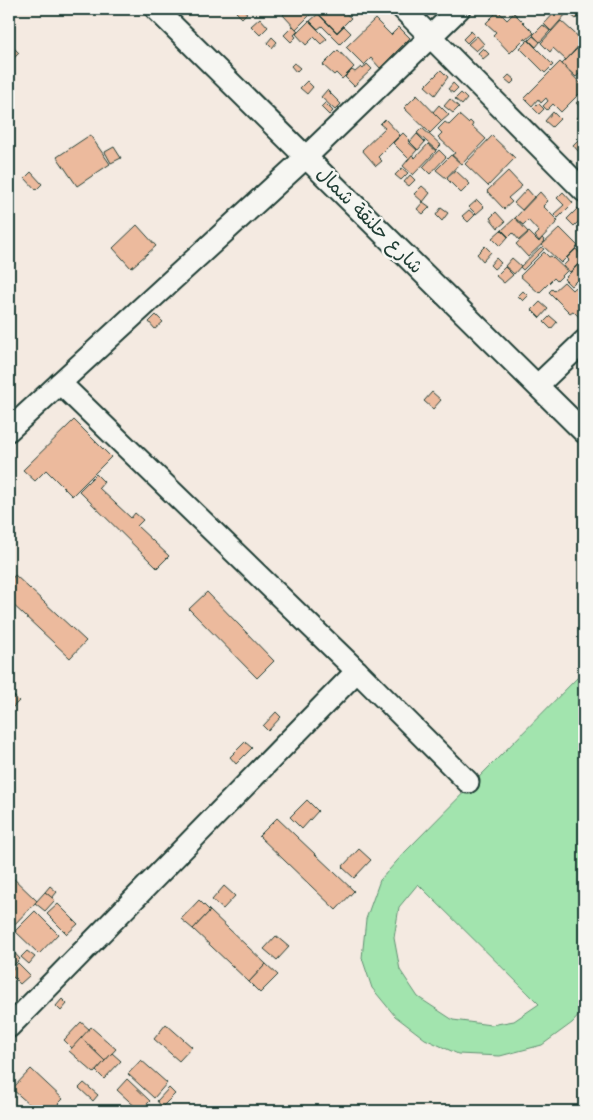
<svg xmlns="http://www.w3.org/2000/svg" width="593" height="1120" font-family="'Shantell Sans','Playpen Sans Arabic',sans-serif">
<rect width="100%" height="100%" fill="#f4eae1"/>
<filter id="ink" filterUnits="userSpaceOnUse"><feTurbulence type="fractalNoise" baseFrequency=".02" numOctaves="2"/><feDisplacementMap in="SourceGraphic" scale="10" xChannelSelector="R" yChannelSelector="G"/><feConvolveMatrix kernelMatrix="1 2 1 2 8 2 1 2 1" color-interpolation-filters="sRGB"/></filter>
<g filter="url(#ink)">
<path fill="#a2e4ae" stroke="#609071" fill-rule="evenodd" d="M584,671V1010L572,1023L542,1045L500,1056L458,1054L425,1039L395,1016L372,988L362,958L366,919L380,880L405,852ZM418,884L539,1004L514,1021L491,1025L453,1020L418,997L400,970L394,938L399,907Z"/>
<g fill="#ecba9d" stroke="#1f3d34">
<path d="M239,9H242L247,13L242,18L236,12Z"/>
<path d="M289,9H307L312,13L296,29L283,15Z"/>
<path d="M323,9H341L351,18L337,32L318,13Z"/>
<path d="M558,9H563L567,13L551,31L544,24Z"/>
<path d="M575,9H579L583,12L576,19L570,14Z"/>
<path d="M498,11L507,20L514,13L534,33L526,40L525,38L510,53L493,35L496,32L486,23Z"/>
<path d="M318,14L337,33L344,26L351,33L340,44L322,26L318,29L310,21Z"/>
<path d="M260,18L268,27L260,35L251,26Z"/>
<path d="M375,19L391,35L399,27L410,38L380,68L371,58L364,65L346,47Z"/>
<path d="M309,21L327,39L321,44L314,37L306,45L296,34Z"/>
<path d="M561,21L583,41L566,60L553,48L550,52L541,43Z"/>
<path d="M543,25L550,31L540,42L533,35Z"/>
<path d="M293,26L298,31L294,35L296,37L291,42L284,35Z"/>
<path d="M471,31L475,35L467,43L463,39Z"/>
<path d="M477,36L484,44L476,51L468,44Z"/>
<path d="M533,36L540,42L536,47L529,40Z"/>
<path d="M272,37L277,42L272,48L267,43Z"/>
<path d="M528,40L553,65L545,73L520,48Z"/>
<path d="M584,42V79L579,74L576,77L562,64Z"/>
<path d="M13,47L19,53L9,63V52Z"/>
<path d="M483,48L489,54L483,59L478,53Z"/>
<path d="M338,50L354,67L342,79L336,73L334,75L323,65Z"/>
<path d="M560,62L584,87V94L582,91L561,112L553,104L547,110L543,106L548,101L546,98L541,103L538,99L532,106L524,98Z"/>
<path d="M294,63L300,68L296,72L291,66Z"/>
<path d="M367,64L372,69L354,86L345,77L352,70L355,72L361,67L363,69Z"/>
<path d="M441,70L448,77L435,95L425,86Z"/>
<path d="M509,75L515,80L511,84L505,79Z"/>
<path d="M307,81L313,87L307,94L300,88Z"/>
<path d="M453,83L458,88L453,93L448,89Z"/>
<path d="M327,90L341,104L335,110L321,97Z"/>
<path d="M461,93L467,99L462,105L455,99Z"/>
<path d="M417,95L442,121L430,133L404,108Z"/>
<path d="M584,95V126L577,118L584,111L576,103Z"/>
<path d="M450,99L459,107L453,113L444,106Z"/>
<path d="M325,103L333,111L329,115L321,107Z"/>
<path d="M538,103L544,109L539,114L533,108Z"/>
<path d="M439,105L449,115L442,121L433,112Z"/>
<path d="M553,112L560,119L552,127L545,121Z"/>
<path d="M459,115L468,123L470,121L473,124L472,126L486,139L462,164L452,155L455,153L438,137L442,133L438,129L445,122L449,125Z"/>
<path d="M385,119L400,135L378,157L382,161L376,166L362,150L385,128L380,124Z"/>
<path d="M422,128L441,145L436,150L417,133Z"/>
<path d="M403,133L410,140L408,142L417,150L409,159L393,143Z"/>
<path d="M417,134L425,142L418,150L410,142Z"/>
<path d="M90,135L110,164L77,186L57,157Z"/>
<path d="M492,136L515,158L488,186L465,164Z"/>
<path d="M578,140L584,145L578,151L573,145Z"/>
<path d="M428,144L436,151L413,175L403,166L412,155L415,158Z"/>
<path d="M114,147L121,158L111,163L105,152Z"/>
<path d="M439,150L446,157L430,174L423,167Z"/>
<path d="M451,155L460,163L446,178L436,170Z"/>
<path d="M402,168L408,173L401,180L395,175Z"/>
<path d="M455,170L470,184L461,193L447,179Z"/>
<path d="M508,171L522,186L508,198L512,202L504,209L487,191Z"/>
<path d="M31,172L42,184L36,190L25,178Z"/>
<path d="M410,175L415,180L409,186L404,182Z"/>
<path d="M422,186L430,193L423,202L414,194Z"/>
<path d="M527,189L534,197L522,210L514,203Z"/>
<path d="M540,192L548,201L543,206L558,221L539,241L535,236L539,232L528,220L523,225L515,218Z"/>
<path d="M563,192L573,203L558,218L554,214L564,205L557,198Z"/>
<path d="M477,200L484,207L476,214L469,207Z"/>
<path d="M423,202L430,207L423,214L417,209Z"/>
<path d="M441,208L448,213L442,221L436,215Z"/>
<path d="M578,208L584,216L574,226L567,219Z"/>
<path d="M469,210L475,215L468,222L462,216Z"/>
<path d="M496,212L505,222L498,228L490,218Z"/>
<path d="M515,218L528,232L519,240L513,233L509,237L502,230Z"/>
<path d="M137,225L156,246L131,268L113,248Z"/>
<path d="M560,228L578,246L561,263L542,245Z"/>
<path d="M501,230L508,237L500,246L492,238Z"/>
<path d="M529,232L539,242L542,238L545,241L528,257L516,244Z"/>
<path d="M485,246L491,252L483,261L477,254Z"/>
<path d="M541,247L544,249L523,270L520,267Z"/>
<path d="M576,249L584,258L570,272L563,266L569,260L567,258Z"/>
<path d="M544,252L549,257L551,256L567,271L557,281L554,278L539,293L520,276Z"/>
<path d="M496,258L501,263L494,269L490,265Z"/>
<path d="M512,258L521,266L514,274L505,266Z"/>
<path d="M584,259V280L579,285L576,281L571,286L564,279Z"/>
<path d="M505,267L513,275L504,283L496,276Z"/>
<path d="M564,282L572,290L575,287L584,296V314L580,318L573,311L570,313L549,292L552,289L554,291Z"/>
<path d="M523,291L528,296L523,301L518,296Z"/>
<path d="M540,302L548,309L540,318L532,310Z"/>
<path d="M156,315L163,322L155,329L149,322Z"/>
<path d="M550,316L557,322L551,329L544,322Z"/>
<path d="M432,392L441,400L433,409L424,401Z"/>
<path d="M74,420L111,457L72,496L46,470L35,481L23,470Z"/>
<path d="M96,474L104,482L99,488L131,518L135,513L143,520L137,526L169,556L157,568L79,491Z"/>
<path d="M15,575L86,641L70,658L9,601V582Z"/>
<path d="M207,592L274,661L257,678L189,609Z"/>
<path d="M9,691L19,701L9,711Z"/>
<path d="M276,712L281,717L268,731L263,726Z"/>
<path d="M245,742L252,748L236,764L230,757Z"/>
<path d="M307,800L318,811L302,829L290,817Z"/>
<path d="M277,818L354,891L336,910L259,836Z"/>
<path d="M359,849L371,860L354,878L342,867Z"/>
<path d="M9,874L37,901L9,930Z"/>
<path d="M50,886L57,892L52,898L45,892Z"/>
<path d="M224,886L235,896L223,909L212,900Z"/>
<path d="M45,892L55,900L45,911L35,903Z"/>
<path d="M199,900L210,911L193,929L181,919Z"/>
<path d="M58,904L78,924L67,934L47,914Z"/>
<path d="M35,911L58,934L39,954L15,931Z"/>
<path d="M210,911L266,964L249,982L193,929Z"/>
<path d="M276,936L289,947L277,960L264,949Z"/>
<path d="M9,947L20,959L9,970Z"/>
<path d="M27,951L35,957L29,964L21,957Z"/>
<path d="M18,963L30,975L20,984L9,973Z"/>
<path d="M266,964L278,975L260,993L249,982Z"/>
<path d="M62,999L67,1004L61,1011L56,1006Z"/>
<path d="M81,1022L90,1030L72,1048L64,1040Z"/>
<path d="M166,1024L192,1047L179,1061L154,1039Z"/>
<path d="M91,1027L116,1049L105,1061L81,1038Z"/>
<path d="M81,1038L105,1061L94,1073L69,1051Z"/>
<path d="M112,1053L121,1061L104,1079L96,1071Z"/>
<path d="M141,1060L167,1083L154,1098L128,1074Z"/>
<path d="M31,1069L63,1099L51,1111H37L12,1089Z"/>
<path d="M127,1079L150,1101L140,1111L117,1090Z"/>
<path d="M84,1083L98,1095L93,1101L79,1088Z"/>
<path d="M169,1088L175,1094L162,1107L157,1101Z"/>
</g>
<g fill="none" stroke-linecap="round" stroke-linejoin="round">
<defs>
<g id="minor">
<path d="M156,9L584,432"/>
<path d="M403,9L584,191"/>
<path d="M60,383L306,157L459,9"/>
<path d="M538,385L584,341"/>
<path d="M9,430L60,383L357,671"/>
<path d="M9,1027L357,671L468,782"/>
</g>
</defs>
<use href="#minor" stroke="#1f3d34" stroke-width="25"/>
<use href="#minor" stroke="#f6f6f2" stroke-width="21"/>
</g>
</g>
<g text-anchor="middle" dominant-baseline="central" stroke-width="5" stroke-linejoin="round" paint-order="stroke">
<g font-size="19" fill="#1f3d34" stroke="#f6f6f2">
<text transform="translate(370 220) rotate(45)">شارع حلنقة شمال</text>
</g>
</g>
<rect width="593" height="1120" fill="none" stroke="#f6f6f2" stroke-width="30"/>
<rect x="15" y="15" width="563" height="1090" fill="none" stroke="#1f3d34" stroke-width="2" filter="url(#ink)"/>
</svg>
